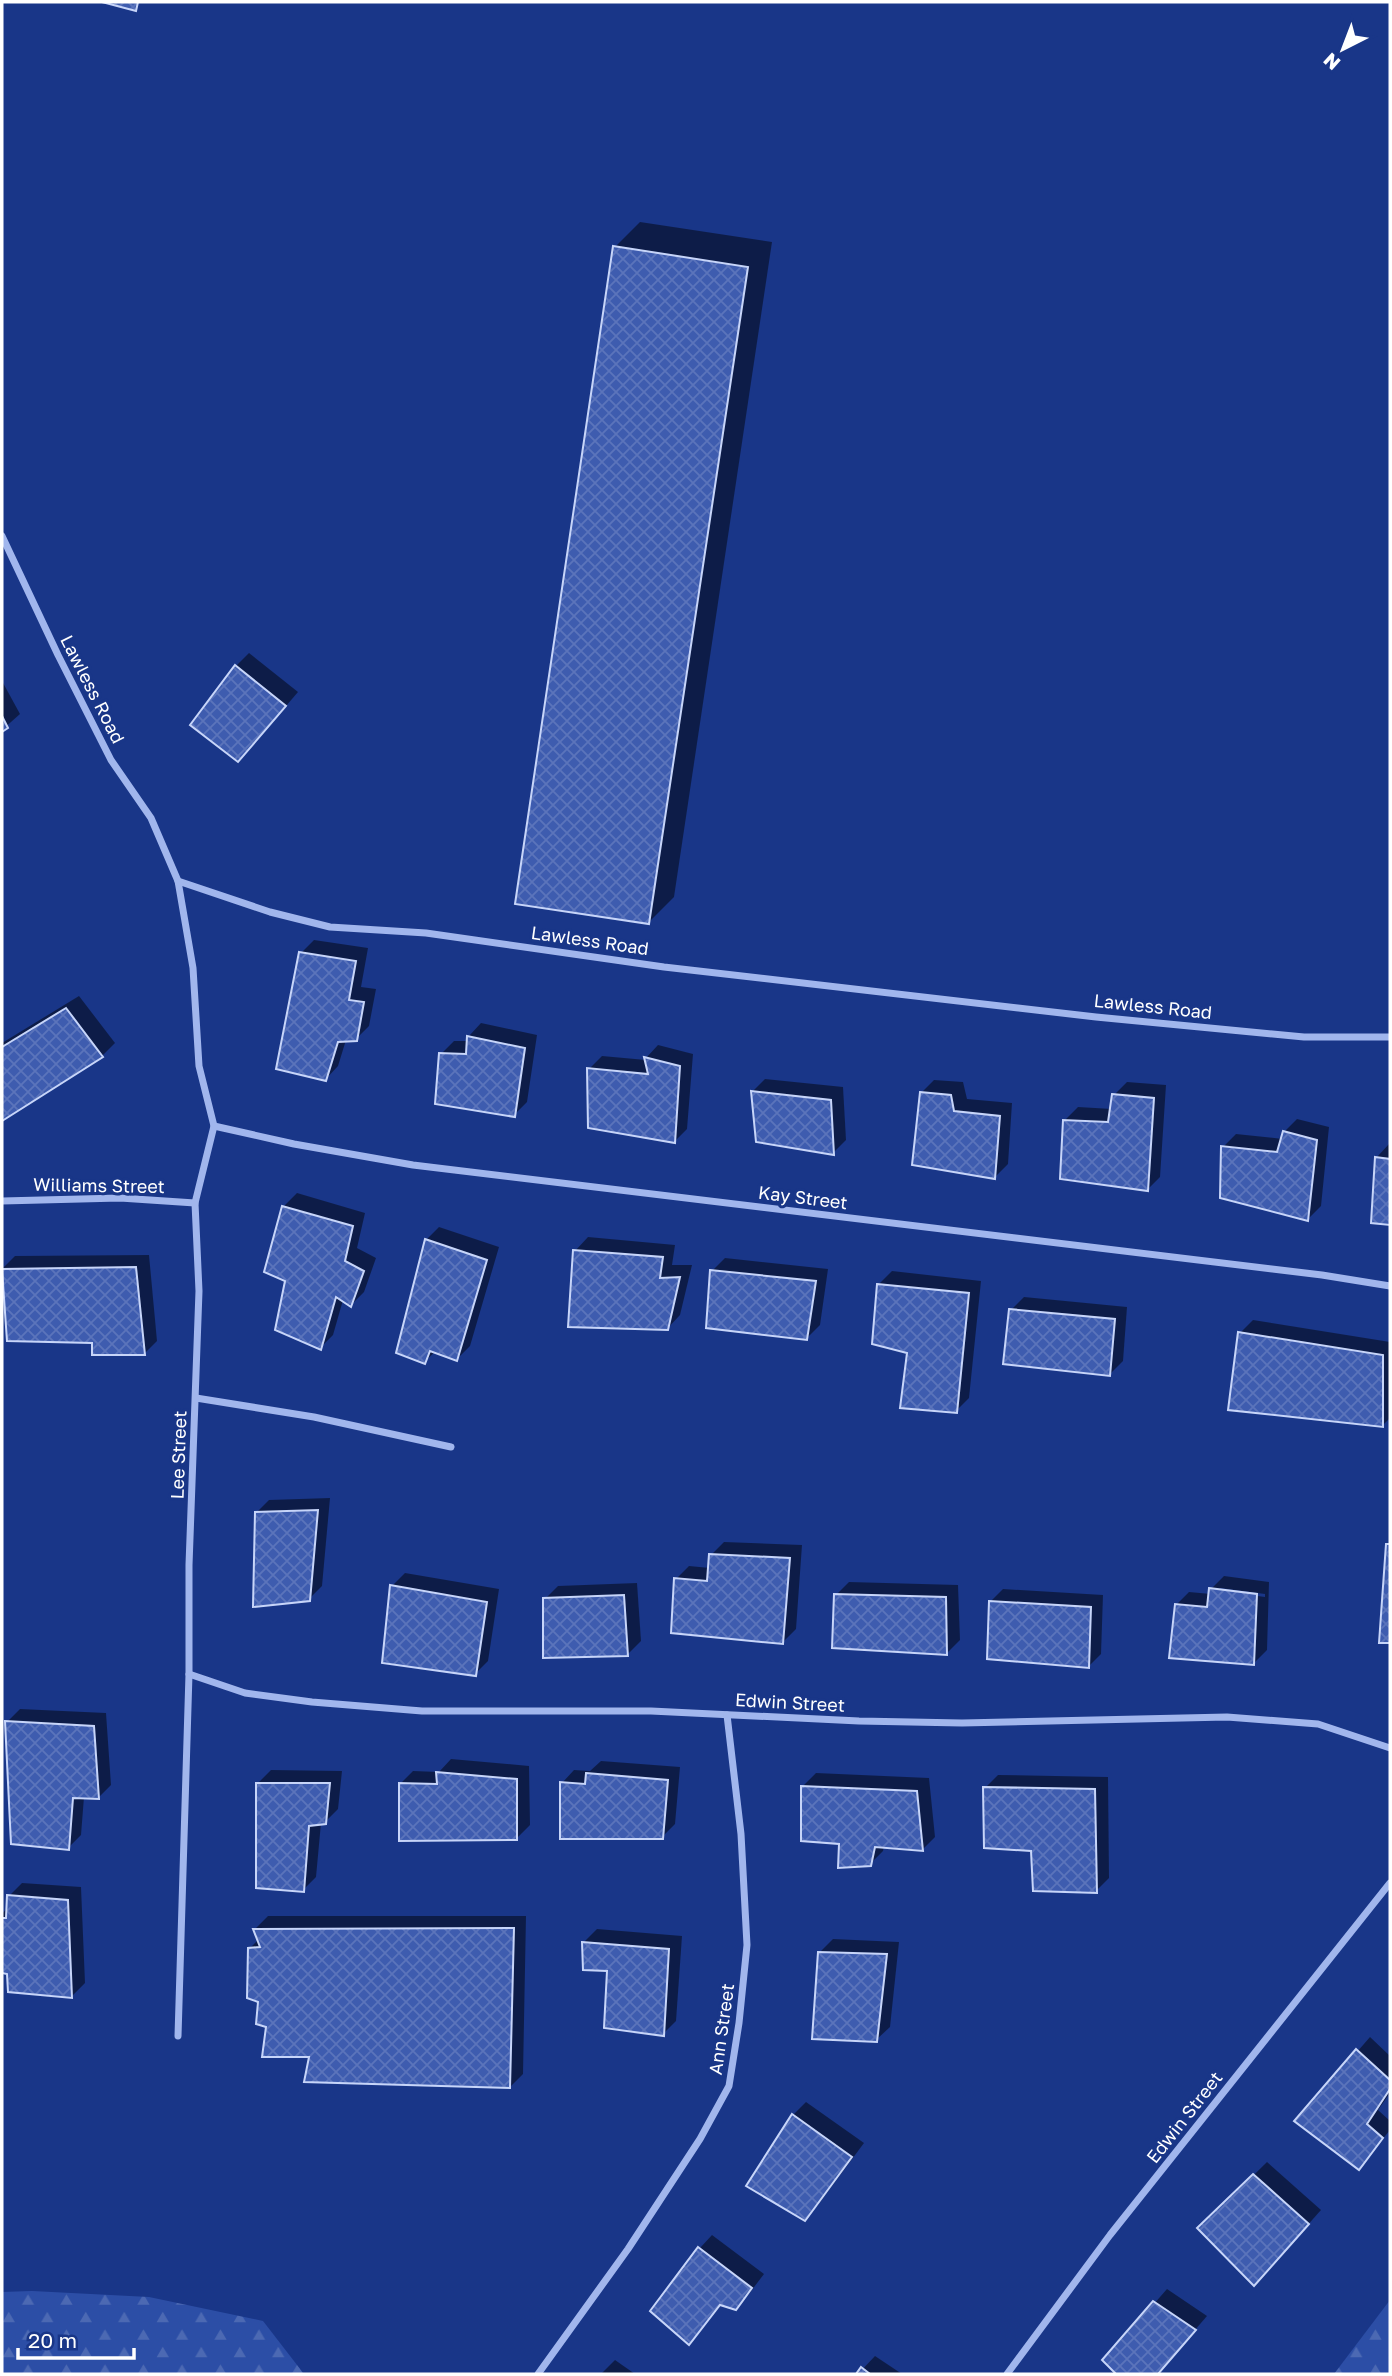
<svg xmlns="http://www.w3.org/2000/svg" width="1392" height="2376" font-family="'Golos Text',sans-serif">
<defs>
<pattern id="forest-firs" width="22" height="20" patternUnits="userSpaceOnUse" patternTransform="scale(1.75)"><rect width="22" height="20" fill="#2c4ea6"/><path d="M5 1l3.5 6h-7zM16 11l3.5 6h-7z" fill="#4c69b3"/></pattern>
<pattern id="building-cross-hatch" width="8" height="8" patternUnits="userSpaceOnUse" patternTransform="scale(1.75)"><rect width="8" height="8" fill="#3e5caf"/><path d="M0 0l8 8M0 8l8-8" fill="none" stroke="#5b74bb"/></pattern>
</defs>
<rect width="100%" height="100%" fill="#193688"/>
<g fill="url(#forest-firs)">
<path d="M32,2291L149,2297L263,2321L304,2374H2V2292Z"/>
<path d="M1390,2300V2374H1334Z"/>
</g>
<g fill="#0007" fill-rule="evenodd">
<path d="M640,222L772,242L674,897L649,922L615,247Z"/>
<path d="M249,653L298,692L251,747L236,666Z"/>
<path d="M2,681L20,714L2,730Z"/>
<path d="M314,940L368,948L361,987L376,989L369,1026L356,1039L346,1040L338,1066L325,1080L301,953Z"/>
<path d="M79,996L115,1043L102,1056L2,1119V1043Z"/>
<path d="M481,1023L537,1035L527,1102L514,1115L441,1054L454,1041H468L469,1036Z"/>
<path d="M658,1045L693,1054L687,1129L674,1142L589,1069L602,1056L646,1060V1058Z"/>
<path d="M765,1079L843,1087L846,1140L833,1153L752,1092Z"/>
<path d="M934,1080L963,1082L967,1099L1012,1103L1008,1164L995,1177L921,1093Z"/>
<path d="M1127,1082L1166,1085L1160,1177L1147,1190L1065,1120L1078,1107L1112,1109L1114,1095Z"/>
<path d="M1297,1119L1329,1127L1321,1206L1308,1219L1223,1147L1236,1134L1283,1139L1284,1132Z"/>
<path d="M1389,1144H1390V1223L1373,1221L1377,1157Z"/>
<path d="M297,1193L365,1213L357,1248L376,1258L364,1292L351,1305L343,1300L333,1335L320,1348L287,1280L266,1271L284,1206Z"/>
<path d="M439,1227L499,1247L470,1346L457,1359L436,1351L424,1362L426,1240Z"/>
<path d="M588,1237L675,1245L672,1265H692L680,1315L667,1329L575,1251Z"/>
<path d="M149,1255L157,1341L144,1354L93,1341L2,1269L15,1256Z"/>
<path d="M725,1258L828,1269L820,1325L807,1338L712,1271Z"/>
<path d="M892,1271L981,1281L969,1398L956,1411L909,1352L879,1284Z"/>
<path d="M1024,1297L1127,1307L1123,1361L1110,1374L1011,1310Z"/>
<path d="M1253,1320L1390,1342V1418L1382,1426L1240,1333Z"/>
<path d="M330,1498L322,1586L309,1599L256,1513L269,1500Z"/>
<path d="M724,1542L802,1545L796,1629L783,1642L676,1579L689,1566L710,1568L711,1555Z"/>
<path d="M1390,1542V1642L1380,1641L1388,1545Z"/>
<path d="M405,1573L499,1589L488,1661L475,1674L392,1586Z"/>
<path d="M1224,1576L1269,1582L1267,1650L1254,1663L1176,1605L1189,1592L1211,1594V1589ZM1220,1588L1265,1594V1597L1220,1591Z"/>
<path d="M849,1582L958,1585L960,1640L947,1653L836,1595Z"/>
<path d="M637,1583L641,1641L628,1654L545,1599L558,1586Z"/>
<path d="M1003,1589L1103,1595L1101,1654L1088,1667L990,1602Z"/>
<path d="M20,1709L106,1713L111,1785L98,1798L84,1797L81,1835L68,1848L7,1722Z"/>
<path d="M451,1759L529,1766L530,1825L517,1838L400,1784L413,1771L439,1772Z"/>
<path d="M601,1761L680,1767L675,1824L662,1837L562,1783L574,1770L590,1771Z"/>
<path d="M271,1770L342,1771L338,1809L325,1822L321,1823L316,1877L303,1890L258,1783Z"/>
<path d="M816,1773L929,1778L935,1837L922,1850L884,1846L883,1851L870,1864L841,1842L803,1786Z"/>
<path d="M998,1775L1108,1777L1109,1878L1096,1891L1033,1850L985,1788Z"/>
<path d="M22,1883L81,1887L85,1983L72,1996L9,1972H2V1914L8,1907L9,1896Z"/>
<path d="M268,1916H526L523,2074L510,2087L311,2056L268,2026L250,1948L259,1939L255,1929Z"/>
<path d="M597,1929L682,1936L676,2021L663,2034L584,1942Z"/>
<path d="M833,1939L899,1942L890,2027L876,2040L820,1952Z"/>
<path d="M1370,2037L1390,2056V2093L1378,2110L1390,2121V2130L1359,2168L1297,2121Z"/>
<path d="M806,2102L864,2143L817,2206L804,2219L749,2185L793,2115Z"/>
<path d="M1267,2162L1321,2210L1267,2271L1200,2228Z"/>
<path d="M712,2235L764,2274L748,2295L735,2308L722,2304L689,2342L700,2248Z"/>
<path d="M1167,2289L1207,2316L1157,2374H1119L1105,2360Z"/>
<path d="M875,2356L902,2374H858Z"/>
<path d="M615,2360L635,2374H601Z"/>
</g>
<g fill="url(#building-cross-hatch)" stroke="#c7d5f9" stroke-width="2">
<path d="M102,2H138L136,11Z"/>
<path d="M613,246L748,267L649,924L515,904Z"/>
<path d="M235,665L286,706L238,762L190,725Z"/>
<path d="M2,716L8,728L2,732Z"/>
<path d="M299,952L356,961L349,1000L364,1002L357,1041L338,1042L326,1081L276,1069Z"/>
<path d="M66,1008L103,1057L2,1121V1047Z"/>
<path d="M467,1036L525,1048L515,1117L435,1104L439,1053L466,1054Z"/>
<path d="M644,1057L680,1066L675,1143L588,1128L587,1068L648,1074Z"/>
<path d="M751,1091L831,1100L834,1155L756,1142Z"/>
<path d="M920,1092L951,1095L954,1111L1000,1116L995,1179L912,1165Z"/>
<path d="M1112,1094L1154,1098L1148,1191L1060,1179L1063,1120L1108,1122Z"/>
<path d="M1283,1131L1317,1140L1308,1221L1220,1198L1221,1146L1277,1152Z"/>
<path d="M1375,1157L1390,1159V1225L1371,1223Z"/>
<path d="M282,1206L353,1226L345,1261L364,1271L351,1307L336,1297L321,1350L275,1330L285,1281L264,1272Z"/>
<path d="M425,1239L487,1260L457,1361L430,1351L425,1364L396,1353Z"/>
<path d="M573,1250L663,1257L660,1278L680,1277L668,1330L568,1327Z"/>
<path d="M136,1267L145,1355H92V1343L7,1341L2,1269Z"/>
<path d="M710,1270L816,1281L807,1340L706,1328Z"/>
<path d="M877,1284L969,1293L957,1413L900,1408L907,1353L872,1344Z"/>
<path d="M1009,1309L1115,1319L1110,1376L1003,1364Z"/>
<path d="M1238,1332L1383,1355V1427L1228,1410Z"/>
<path d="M318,1510L310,1601L253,1607L255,1512Z"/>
<path d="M1386,1544H1390V1643H1379Z"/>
<path d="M709,1554L790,1558L783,1644L671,1633L674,1578L707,1581Z"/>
<path d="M390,1585L487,1602L476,1676L382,1663Z"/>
<path d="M1209,1588L1257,1594L1254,1665L1169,1658L1175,1604L1207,1607Z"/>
<path d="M834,1594L946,1597L947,1655L832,1648Z"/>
<path d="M624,1595L628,1656L543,1658V1598Z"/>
<path d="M989,1601L1091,1607L1089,1668L987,1659Z"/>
<path d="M5,1721L94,1726L99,1799L73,1798L69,1850L11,1844Z"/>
<path d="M436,1772L517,1779V1840L399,1841V1783L437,1784Z"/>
<path d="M586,1773L668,1780L663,1839H560V1782L585,1784Z"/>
<path d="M256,1783H330L326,1824L309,1826L304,1892L256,1888Z"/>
<path d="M801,1786L917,1791L923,1851L875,1847L871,1866L838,1868L839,1844L801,1841Z"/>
<path d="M983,1787L1095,1789L1097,1893L1033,1891L1031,1851L984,1848Z"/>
<path d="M7,1895L68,1900L72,1998L8,1992L7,1974L2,1973V1918H6Z"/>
<path d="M514,1928L510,2088L304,2082L309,2057H262L266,2027L256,2024L258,2002L247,1998L248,1948L260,1947L253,1929Z"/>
<path d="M582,1942L669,1949L664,2036L604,2028L607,1971L583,1970Z"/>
<path d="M818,1952L887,1954L877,2042L812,2039Z"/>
<path d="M1356,2049L1390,2080V2089L1367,2124L1383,2138L1359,2170L1294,2121Z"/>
<path d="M792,2114L852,2157L805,2221L746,2186Z"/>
<path d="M1253,2174L1309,2224L1254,2286L1197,2228Z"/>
<path d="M698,2247L752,2288L736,2310L720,2305L689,2345L650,2311Z"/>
<path d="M1153,2301L1196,2330L1158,2374H1116L1102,2360Z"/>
<path d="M861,2367L870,2374H856Z"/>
</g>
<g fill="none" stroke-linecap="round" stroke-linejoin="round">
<g stroke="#a1b6ed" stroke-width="7">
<path d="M2,536L58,655L111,760L151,818L178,881L270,912L330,927L426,933L664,967L1096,1017L1304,1037H1390"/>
<path d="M214,1126L294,1144L413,1165L1322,1275L1390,1286"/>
<path d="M2,1201L120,1198L195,1203"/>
<path d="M196,1398L314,1417L451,1447"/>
<path d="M189,1674L245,1693L312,1702L422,1711H651L859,1721L962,1723L1227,1717L1318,1724L1390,1748"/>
<path d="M178,2036L189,1674V1565L199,1291L195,1203L214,1126L199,1066L193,968L178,881"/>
<path d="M538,2374L628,2249L700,2139L729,2086L739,2023L747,1945L741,1834L727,1715"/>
<path d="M1007,2374L1110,2235L1390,1883"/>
</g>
</g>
<g text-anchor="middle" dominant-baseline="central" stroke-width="6" stroke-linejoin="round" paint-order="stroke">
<g font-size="18" fill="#fff" stroke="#193688">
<text transform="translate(93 689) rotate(63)">Lawless Road</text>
<text transform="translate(590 940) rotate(8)">Lawless Road</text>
<text transform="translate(1153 1006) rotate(6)">Lawless Road</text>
<text transform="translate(99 1185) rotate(1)">Williams Street</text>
<text transform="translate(803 1197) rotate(7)">Kay Street</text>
<text transform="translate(178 1455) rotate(-88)">Lee Street</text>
<text transform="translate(790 1702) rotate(3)">Edwin Street</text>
<text transform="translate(721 2029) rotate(-82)">Ann Street</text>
<text transform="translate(1184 2117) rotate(-52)">Edwin Street</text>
</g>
</g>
<rect width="1392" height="2376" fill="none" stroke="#ffffff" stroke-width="7"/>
<g transform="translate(1343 49) rotate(222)" stroke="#193688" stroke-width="5" paint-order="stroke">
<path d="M0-5L12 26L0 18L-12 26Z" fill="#ffffff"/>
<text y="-10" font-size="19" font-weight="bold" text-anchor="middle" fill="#ffffff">N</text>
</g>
<path d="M18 2348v10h116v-10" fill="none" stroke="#ffffff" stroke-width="3.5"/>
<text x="28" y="2348" font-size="21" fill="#ffffff" stroke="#193688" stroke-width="5" paint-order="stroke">20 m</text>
</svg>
